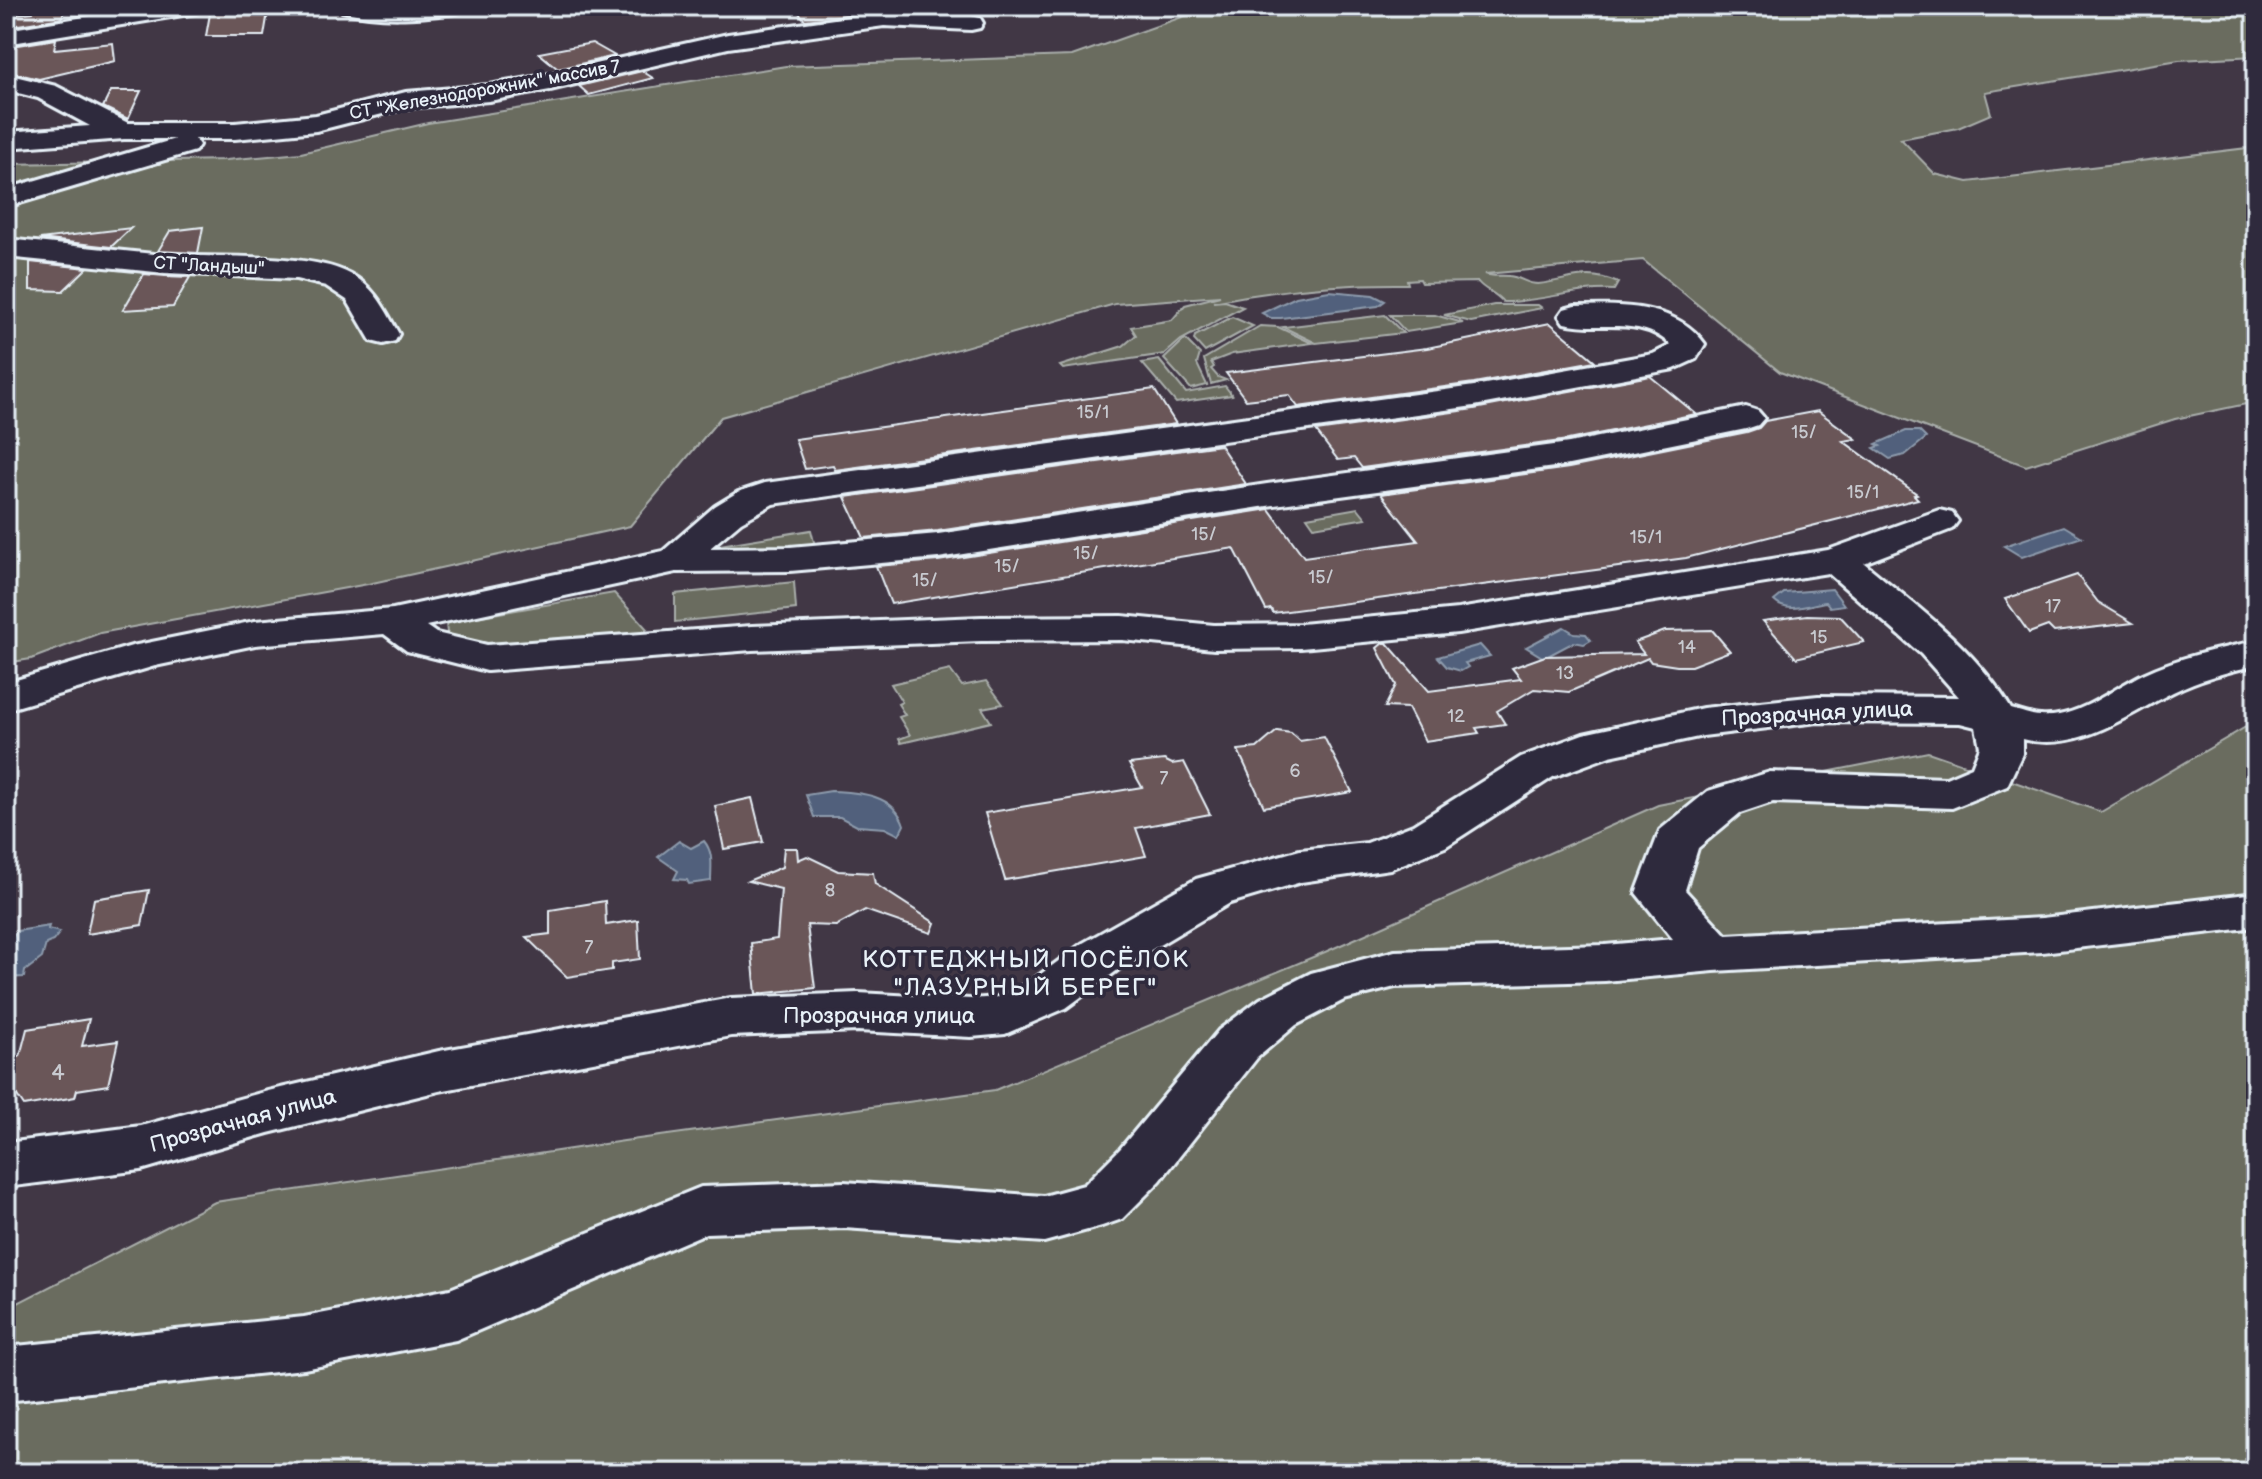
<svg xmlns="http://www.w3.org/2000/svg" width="2262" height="1479" font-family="'Balsamiq Sans',sans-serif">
<rect width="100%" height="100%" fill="#413745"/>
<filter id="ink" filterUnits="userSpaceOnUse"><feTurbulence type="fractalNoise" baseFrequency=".0125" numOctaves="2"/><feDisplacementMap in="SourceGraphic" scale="16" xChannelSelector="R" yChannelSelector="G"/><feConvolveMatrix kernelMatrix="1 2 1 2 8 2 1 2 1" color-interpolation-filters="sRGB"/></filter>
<g filter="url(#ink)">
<g fill="#6a6c5e" stroke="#a9aeab" stroke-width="2">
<path d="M1213,6H2256V56L2179,60L1985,92L1991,114L1958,128L1901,139L1935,174L1968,182L2256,147V402L2175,419L2026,466L1780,372L1643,260L1485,274C1493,277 1500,275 1509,276C1521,277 1526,284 1538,284C1570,281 1585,268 1618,283L1614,290C1576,288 1541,302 1503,302C1495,292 1485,291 1478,282L1422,283L1420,279L1407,280L1408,284C1342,283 1278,289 1213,302L1225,301L1243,307L1181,340L1165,354L1063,369L1060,366L1123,346L1136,335L1131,327L1172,320L1185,305L1220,296L1115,304L721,417L630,526L368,584L100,633L31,659L6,663V164L226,160L301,153L428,123L786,66L1072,56Z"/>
<path d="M1494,305H1538L1542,308L1471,322L1444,315Z"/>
<path d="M1385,315L1403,333L1316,343L1283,327Z"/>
<path d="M1390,315H1435L1463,323L1406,332Z"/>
<path d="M1232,317L1253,326L1205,352L1194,340L1195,336Z"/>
<path d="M1260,326L1278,327L1312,343L1232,354L1211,362L1214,367L1211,369L1218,377L1226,380L1211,384L1204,359Z"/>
<path d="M1185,339L1200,354L1197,364L1207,385L1191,389L1164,359Z"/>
<path d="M1159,360L1186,393L1225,386L1232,395L1176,403L1142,363Z"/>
<path d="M1358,508L1366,518L1314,527L1307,517Z"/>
<path d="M811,530L815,546L725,553L720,545Z"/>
<path d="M794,582L796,609L675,622V594Z"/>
<path d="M614,593L647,629L639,636L577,644L486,643L457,640L447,633L446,624L453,621Z"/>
<path d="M950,670L962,686L986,681L1003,704L982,708L991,722L901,743L899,739L910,735L899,717L905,715L898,704L902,702L891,684Z"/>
<path d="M2256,721V1473H6V1309L215,1202L624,1141L995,1090L1325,952L1658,805L1928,752L2101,812Z"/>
</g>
<g fill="#51617b" stroke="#8d9bad" stroke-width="2">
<path d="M1329,291L1373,295L1385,301L1378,306L1281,318H1271L1262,313L1296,297Z"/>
<path d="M1906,431H1919L1926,438L1905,455L1890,459L1874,448L1880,446L1876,444Z"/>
<path d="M2064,526L2082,537L2022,557L2004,546Z"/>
<path d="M1832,589L1844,605L1830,607L1826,602C1809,604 1788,615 1774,601L1784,593Z"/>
<path d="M1564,627L1574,633L1586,634L1591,640L1584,644L1574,642L1544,658L1526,647Z"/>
<path d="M1480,645L1490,656L1465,663L1468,667L1461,671L1447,667L1438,657Z"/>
<path d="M831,791C859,792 894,794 904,825L899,835L885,828L857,826L840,817H814L806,795Z"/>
<path d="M679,841L691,848L704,841C714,853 711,866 711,881L689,884L687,880L674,879L678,871L658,857Z"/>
<path d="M49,926L48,929L60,932L53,941L46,944L42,958L25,971L24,977L7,978L6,947L17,931Z"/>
</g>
<g fill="#6a5659" stroke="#e8f1f8" stroke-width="2">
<path d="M35,6H65L62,18L12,26L16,14L33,12Z"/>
<path d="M235,6H269L264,36H206L211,8Z"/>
<path d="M793,6H895V10L805,20Z"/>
<path d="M56,39L54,49L113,43L115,61L39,79L6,71V47Z"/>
<path d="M592,43L615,56L558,69L539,53Z"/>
<path d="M642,71L653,78L589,95L579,86Z"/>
<path d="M111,91H141L128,119L103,107Z"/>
<path d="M203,227L198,253L158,251L170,231Z"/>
<path d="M131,228L111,247L40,239Z"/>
<path d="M30,262L87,268L63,291L30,290Z"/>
<path d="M144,274L165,276L190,277L173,307L123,310Z"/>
<path d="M1550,323L1595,361L1474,383L1298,407L1289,395L1246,400L1226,373L1427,348Z"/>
<path d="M1650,376L1696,414L1568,440L1362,468L1354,458L1338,460L1316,431L1474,409Z"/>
<path d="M1154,389L1176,424L835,470L833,465L805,469L795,439Z"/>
<path d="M1818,411L1856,439L1843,441L1917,494L1914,495L1918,499L1686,558L1273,613L1271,609L1266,610L1234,548L891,604L876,566L938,561L1269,509L1304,557L1418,541L1381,494L1569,468L1747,432L1759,428L1765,421Z"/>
<path d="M1220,445L1246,484L938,531L864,538L845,497Z"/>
<path d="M2077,575L2098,602L2133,623L2054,632L2048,626L2029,633L2005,599Z"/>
<path d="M1807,615L1840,616L1864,642L1796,658L1763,621Z"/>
<path d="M1712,630L1730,651L1691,666H1677L1651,662L1648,658L1569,692L1534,689L1497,711L1505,724L1476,728L1479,733L1425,741L1408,708L1385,707L1396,685L1377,648L1383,643H1387L1429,691L1521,679L1512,668L1545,656L1644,654L1635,642L1665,631Z"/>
<path d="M1277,731L1291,733L1300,741L1324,737L1352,792L1264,807L1238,750L1257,748Z"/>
<path d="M1164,760L1172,764L1184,762L1210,814L1136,828L1146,856L1005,880L985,813L1142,787L1129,764Z"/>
<path d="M752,798L763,842L724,849L715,806Z"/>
<path d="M784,848H797L798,860L807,856L838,871L873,873L875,884L935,923L931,933L865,910L836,926L807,925L815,988L756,994L751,943L777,939L781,889L748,881L782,867Z"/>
<path d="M149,890L142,925L87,934L94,899Z"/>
<path d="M605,901L606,925L638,920L640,959L612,963V970L567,977L526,937L550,934V910Z"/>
<path d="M89,1019L82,1046L118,1041L108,1085L77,1090L75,1097L24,1106L6,1079V1058L20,1056L27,1029Z"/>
</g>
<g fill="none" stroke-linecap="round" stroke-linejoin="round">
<defs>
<g id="minor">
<path d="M151,6H207L203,11L195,13L6,44V30Z"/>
<path d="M338,6H468L464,11L456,13C416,18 381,21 342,11Z"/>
<path d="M884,12L971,16L980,18L983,23L980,28L971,30L884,26L728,48L550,90L489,101L406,108L316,131L235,139H195L199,145L195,151L6,207V189L175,139H124L6,148V132L90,126L38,98L6,90V74L56,86L128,123H235L316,115L406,92L489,85L550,74L728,34Z"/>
<path d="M6,239C58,244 111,250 164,255C212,258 310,252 350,274C376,288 385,310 399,334L395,341L383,344L371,341L347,300L326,286L296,279L165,273L6,257Z"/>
<path d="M1575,306C1620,305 1676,303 1705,344L1696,359L1674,369L1474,406L773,504L741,522L710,548L790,547L938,534L1267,484L1569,443L1746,407L1758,411L1764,418L1758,425L1746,429L1569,465L1267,506L938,558L790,571L676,572L426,626L436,633L487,645L752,626L981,617L1122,616L1214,625L1301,624L1458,609L1828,550L1939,510L1952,513L1958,521L1952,529L1864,563C1916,606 1976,649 2011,709C2020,711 2031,716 2041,716C2078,719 2112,689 2143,674C2179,657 2217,649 2256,641V665C2227,672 2199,679 2173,692C2125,716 2079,753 2022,739V754L2007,786L1952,808L1773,802L1740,813L1698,848L1685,890L1726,935L2042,918L2256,893V927L2042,952L1714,971L1605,981L1395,987L1344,1000L1296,1025L1257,1058L1160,1181L1122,1219L1102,1226L1044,1242L844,1228L706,1233L456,1340L304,1369L6,1401V1347L304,1317L450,1289L701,1187L844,1182L1044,1196L1084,1185L1120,1149L1219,1030L1260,999L1311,973L1395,951L1605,945L1673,939L1636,893L1660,830L1708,791L1770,772L1946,778L1972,767L1980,747L1976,727L1960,723L1818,722L1703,736L1610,756L1553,777L1445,847L1390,869L1301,882L1230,903L1119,969L1066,1008L1005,1034L971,1037L858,1031L731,1036L439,1091L268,1133L141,1170L6,1187V1143L141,1126L268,1091L439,1051L731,998L858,993L971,999L998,997L1030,982L1083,943L1196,879L1300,850L1367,843L1413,825L1521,757L1583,734L1703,708L1818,696L1959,697L1921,654L1828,573L1458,633L1301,648L1214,649L1122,640L981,641L752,650L487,671L407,651L384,634L255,645L155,666L6,710V683L132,646L255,621L393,609L663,551L715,506L738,492L765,483L1474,386L1653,354L1671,345C1640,315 1600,332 1564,323L1559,316L1564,309Z"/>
</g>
</defs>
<use href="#minor" stroke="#e8f1f8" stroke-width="6"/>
<use href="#minor" fill="#2f2a3d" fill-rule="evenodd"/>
</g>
</g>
<g text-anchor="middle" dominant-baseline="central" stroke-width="7" stroke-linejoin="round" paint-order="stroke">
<g font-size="18" fill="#e8f1f8" stroke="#2f2a3d">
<text transform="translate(485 90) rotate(-10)">СТ "Железнодорожник" массив 7</text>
<text transform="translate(209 266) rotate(3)">СТ "Ландыш"</text>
</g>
<g font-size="18" fill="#c8cad0">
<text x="1093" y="412">15/1</text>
<text x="1804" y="432">15/</text>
<text x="1863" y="492">15/1</text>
<text x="1204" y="534">15/</text>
<text x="1646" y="537">15/1</text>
<text x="1086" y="553">15/</text>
<text x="1007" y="566">15/</text>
<text x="1321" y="577">15/</text>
<text x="925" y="580">15/</text>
<text x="2053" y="606">17</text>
<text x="1819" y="637">15</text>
<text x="1687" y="647">14</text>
<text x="1565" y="673">13</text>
<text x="1456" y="716">12</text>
<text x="1295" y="771">6</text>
<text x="1164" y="778">7</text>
<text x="830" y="890">8</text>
<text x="589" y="947">7</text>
</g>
<g font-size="22" fill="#e8f1f8" stroke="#2f2a3d">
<text transform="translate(1817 714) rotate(-3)">Прозрачная улица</text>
<text x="879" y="1016">Прозрачная улица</text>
<text transform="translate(243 1121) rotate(-15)">Прозрачная улица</text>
</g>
<g font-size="22" fill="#c8cad0">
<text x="58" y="1073">4</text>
</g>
<g font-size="24" letter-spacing="2" fill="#e8f1f8" stroke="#2f2a3d">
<text x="1026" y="959">КОТТЕДЖНЫЙ ПОСЁЛОК<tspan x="1026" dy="28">"ЛАЗУРНЫЙ БЕРЕГ"</tspan></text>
</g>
</g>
<rect width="2262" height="1479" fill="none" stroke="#2f2a3d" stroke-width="32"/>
<rect x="16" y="16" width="2230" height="1447" fill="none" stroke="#e8f1f8" stroke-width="3" filter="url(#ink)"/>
</svg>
